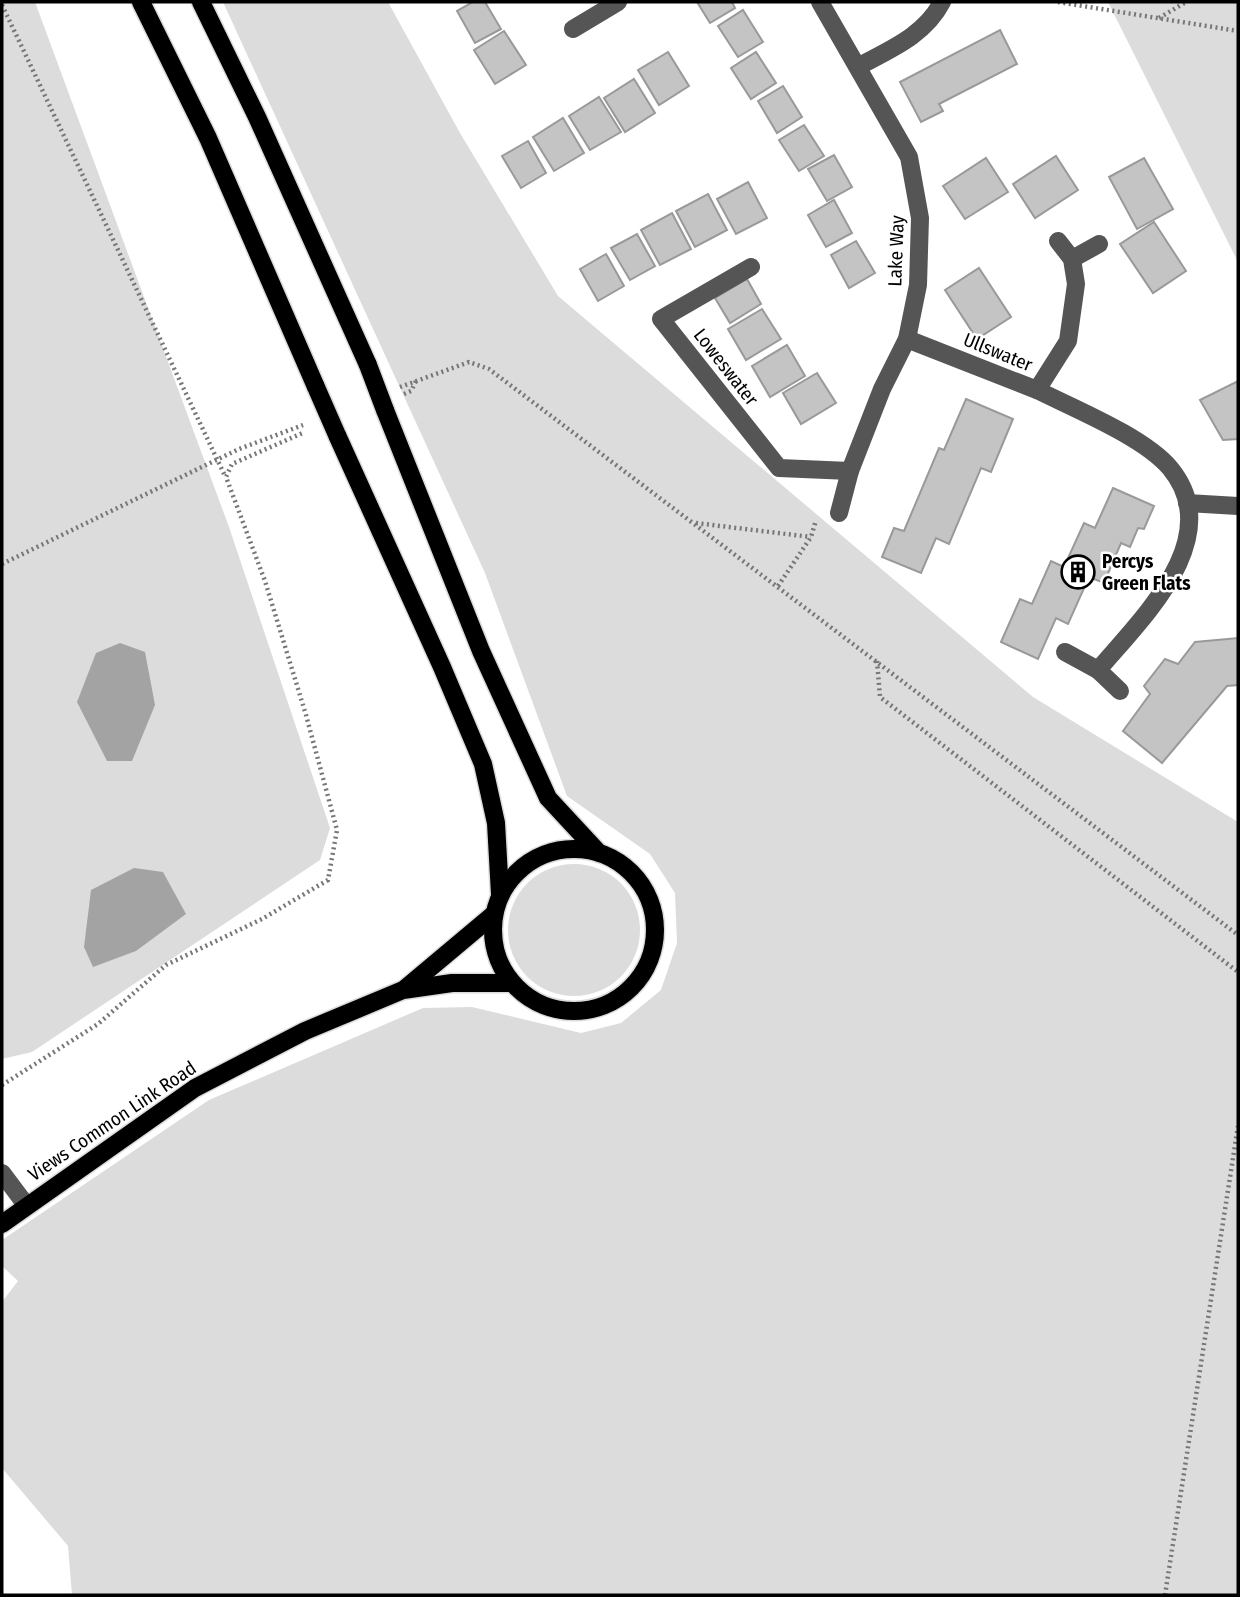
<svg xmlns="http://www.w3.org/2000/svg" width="1240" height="1597" font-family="'Fira Sans Condensed',sans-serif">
<rect width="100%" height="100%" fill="#fff"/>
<g fill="#dcdcdc">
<path d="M2,2H35L229,527L330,828L320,860L32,1052L2,1059Z"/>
<path d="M223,2H388L460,133L558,296L1033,697L1238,822V1595H72L68,1546L2,1468V1302L18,1281L2,1266V1240L209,1100L423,1008L472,1007L581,1033L621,1023L661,990L677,943L675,893L650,854L567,796L485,573Z"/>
<path d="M1108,2H1238V262Z"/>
<circle cx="574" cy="930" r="66"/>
</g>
<g fill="#a3a3a3">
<path d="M120,643L145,652L155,705L132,761H107L77,702L96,653Z"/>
<path d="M134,868L163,872L186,914L136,951L93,967L84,947L91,890Z"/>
</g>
<g fill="#c4c4c4" stroke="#999" stroke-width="2">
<path d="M473,2H485L501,29L475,43L457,11Z"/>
<path d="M697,2H732L735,8L710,23Z"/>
<path d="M743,10L763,42L738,57L718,26Z"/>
<path d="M1000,30L1017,64L939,104L943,111L921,122L900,82Z"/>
<path d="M504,31L526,65L495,84L474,50Z"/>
<path d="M668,52L689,86L659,105L638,70Z"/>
<path d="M756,52L776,83L751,99L731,68Z"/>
<path d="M634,79L655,113L625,132L604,98Z"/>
<path d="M783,86L802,117L777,133L758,101Z"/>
<path d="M599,97L621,132L590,150L569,116Z"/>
<path d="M563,118L584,153L554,171L533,137Z"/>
<path d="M804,125L824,156L799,171L779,140Z"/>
<path d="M528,141L546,173L521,188L502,156Z"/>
<path d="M834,155L852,187L827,201L808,169Z"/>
<path d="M1056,156L1078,190L1035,218L1013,184Z"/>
<path d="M986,158L1008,192L965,219L943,186Z"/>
<path d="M1144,158L1173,209L1137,229L1109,177Z"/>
<path d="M748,182L767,218L736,234L717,199Z"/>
<path d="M708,194L727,230L695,247L676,211Z"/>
<path d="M834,200L852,233L826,247L808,215Z"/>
<path d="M672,213L691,249L660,265L641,230Z"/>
<path d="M1154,222L1186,271L1153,293L1120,244Z"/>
<path d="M637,234L655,266L630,280L611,248Z"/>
<path d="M856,241L875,273L849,288L831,255Z"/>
<path d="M606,254L624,286L598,301L580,269Z"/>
<path d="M979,268L1011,317L977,339L945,290Z"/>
<path d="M747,279L761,304L730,323L715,298Z"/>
<path d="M762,309L781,339L746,360L728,329Z"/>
<path d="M787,345L805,376L770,397L752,366Z"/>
<path d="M817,373L836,403L801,424L783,393Z"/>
<path d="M1238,381V439L1223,440L1200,400Z"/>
<path d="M966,399L1013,419L991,472L981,468L949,544L936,538L921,573L882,557L894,528L904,531L939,448L944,450Z"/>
<path d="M1113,488L1154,506L1144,529L1138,528L1130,547L1121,543L1104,583L1089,577L1068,624L1056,618L1038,659L1001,642L1020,599L1032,604L1051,561L1064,567L1084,523L1095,528Z"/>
<path d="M1238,638V685L1227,686L1162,763L1123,731L1150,694L1144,686L1165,659L1178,664L1195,642Z"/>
</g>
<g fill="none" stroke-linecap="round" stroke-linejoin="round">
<defs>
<g id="major">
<path d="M141,2L208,138L316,387"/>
<path d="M201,2L257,117L368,365"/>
<path d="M385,410L481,651L548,798L599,853"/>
<path d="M337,435L442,667L483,764L496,823L500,894"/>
<circle cx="574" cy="930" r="81"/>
<path d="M406,988L493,915"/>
<path d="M2,1224L195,1088L305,1031L403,990L452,983H511"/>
</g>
</defs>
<use href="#major" stroke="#dbdbdb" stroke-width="21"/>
<g stroke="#777" stroke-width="4.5" stroke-dasharray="2 3.5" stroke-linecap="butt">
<path d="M1058,2L1238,31"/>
<path d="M2,5L225,476"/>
<path d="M1159,18L1186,2"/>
<path d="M400,387L469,362L489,369L1238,935"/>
<path d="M404,394L411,391L416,381"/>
<path d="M696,523L811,537"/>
<path d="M2,564L239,449L303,425"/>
<path d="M778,586L811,537L816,520"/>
<path d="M877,661L880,697L1238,972"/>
<path d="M2,1085L98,1024L166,965L262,919L328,880L337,830L306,715L265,581L226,477L232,464L305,432"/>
<path d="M1165,1595L1238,1126"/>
</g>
<g stroke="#555" stroke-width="18">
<path d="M820,2L909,157L920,218L918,285L907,339L882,389L850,471L839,513"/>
<path d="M573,29L618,2"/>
<path d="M859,66C891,49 925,35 942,2"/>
<path d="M1072,259L1099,244"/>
<path d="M751,267L661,319L779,468L850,471"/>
<path d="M907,339L1037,390L1068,341L1076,284L1072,259L1058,241"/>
<path d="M1037,390C1075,409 1144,437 1170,468C1228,538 1141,619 1098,670L1120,691"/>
<path d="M1187,503L1238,506"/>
<path d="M1065,652L1098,670"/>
<path d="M2,1173L26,1205"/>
</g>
<use href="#major" stroke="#000" stroke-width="18"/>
<defs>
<g id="major-bridge">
<path d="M368,365L385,410"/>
<path d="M316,387L337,435"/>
</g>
</defs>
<use href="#major-bridge" stroke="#dbdbdb" stroke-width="21" stroke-linecap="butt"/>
<use href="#major-bridge" stroke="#000" stroke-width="18"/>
</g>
<defs>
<symbol id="building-ring" viewBox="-11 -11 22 22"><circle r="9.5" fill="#fff" stroke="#000" stroke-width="1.5"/><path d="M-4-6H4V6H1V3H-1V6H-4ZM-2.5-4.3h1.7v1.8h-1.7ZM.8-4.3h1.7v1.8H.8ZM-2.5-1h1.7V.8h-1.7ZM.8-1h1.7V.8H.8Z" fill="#000"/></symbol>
</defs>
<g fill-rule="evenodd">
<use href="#building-ring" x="1059" y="553" width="38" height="38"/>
</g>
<g text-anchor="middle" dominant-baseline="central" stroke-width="5" stroke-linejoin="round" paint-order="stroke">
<g font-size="19" fill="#000" stroke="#fff">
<text transform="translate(896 251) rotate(-88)">Lake Way</text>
<text transform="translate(998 352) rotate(22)">Ullswater</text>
<text transform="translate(726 367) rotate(52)">Loweswater</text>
<text transform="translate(112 1121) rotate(-34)">Views Common Link Road</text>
</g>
<g font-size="19" font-weight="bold" fill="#000" stroke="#fff" text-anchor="start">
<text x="1102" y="561">Percys<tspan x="1102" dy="22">Green Flats</tspan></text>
</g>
</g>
<rect width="1240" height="1597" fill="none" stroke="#000000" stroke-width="7"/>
</svg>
